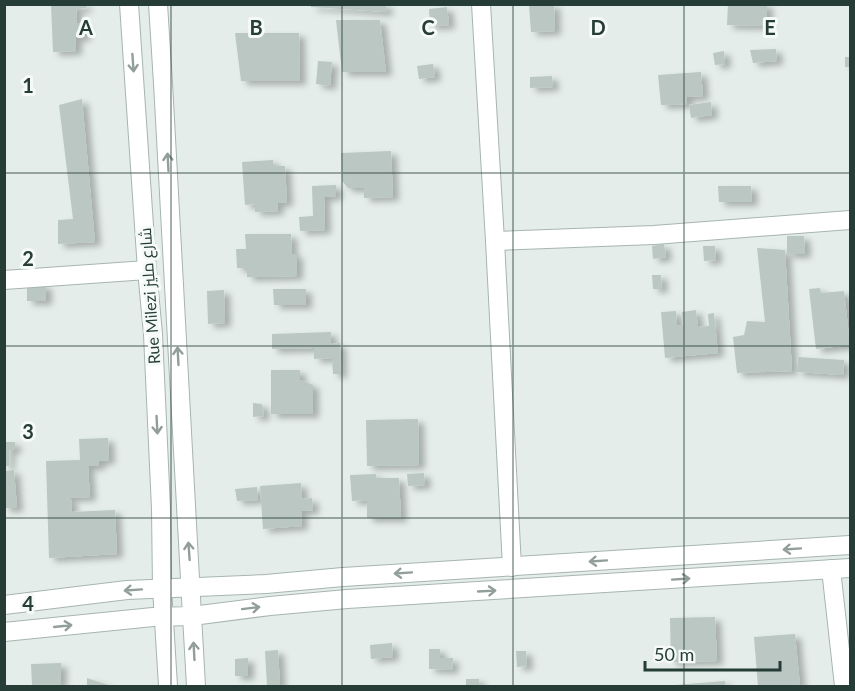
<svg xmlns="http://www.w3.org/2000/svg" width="855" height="691" font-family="Lato,Cairo,sans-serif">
<defs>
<filter id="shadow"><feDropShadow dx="6" dy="4" stdDeviation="3" flood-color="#0004"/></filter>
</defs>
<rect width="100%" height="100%" fill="#e4ede9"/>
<g fill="#bac7c2" filter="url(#shadow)">
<path d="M51,4H86V8L76,9L77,24L84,23L85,37H76V51L53,52Z"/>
<path d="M311,4H386L387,12L311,7Z"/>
<path d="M554,4L555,31L531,32L529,5Z"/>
<path d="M728,4H767V26L727,25Z"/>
<path d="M447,7L449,25L430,26L429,9Z"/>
<path d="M336,20H380L386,72H342Z"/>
<path d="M235,33H299L300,81H241Z"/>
<path d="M776,49L777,61L753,63L750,50Z"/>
<path d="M724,51L725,64L715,65L713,53Z"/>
<rect x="845" y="57" width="5" height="10"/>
<path d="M318,61L332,62L330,86L316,84Z"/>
<path d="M433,64L435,77L419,79L417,66Z"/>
<path d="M701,72L703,96L687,97V104L661,105L658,75Z"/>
<path d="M552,76L553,87L530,88V77Z"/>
<path d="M82,99L95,242L58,244V220L73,219L59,105Z"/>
<path d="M711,102L712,115L691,118L689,105Z"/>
<path d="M391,151L393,197L364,198V188H348L342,181L341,153Z"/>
<path d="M273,160V166H285L287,202L277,203L278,211L255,212V204L245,205L242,162Z"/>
<path d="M336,185V196L324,197L325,230L300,231L299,217L313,216L312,186Z"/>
<path d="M718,186H751L752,202H719Z"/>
<path d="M245,234H291L292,254H297V276L247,277V268H237L236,249H246Z"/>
<path d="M787,236H804L805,254H787Z"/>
<path d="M664,244L666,257L653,259L652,246Z"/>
<path d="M703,246H715L716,260L704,261Z"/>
<path d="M757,248L785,250L792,371L737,373L733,337L744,335L747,321L765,322Z"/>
<path d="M652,275H661L662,289H653Z"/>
<rect x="27" y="285" width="19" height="16"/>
<path d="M820,288L821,293L844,291L850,345L816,349L809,289Z"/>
<path d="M273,289H306V305H274Z"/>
<path d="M224,290L225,323L208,324L207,291Z"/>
<path d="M696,310L698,327L709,326L708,314L714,313L718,353L665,358L661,312L676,311L677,325H683L682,312Z"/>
<path d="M331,332V344L340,343L341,374H333L332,358L314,359V348L272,349V334Z"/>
<path d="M798,357L844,360L843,375L797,372Z"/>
<path d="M271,370H300V380L313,385V414H271Z"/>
<path d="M253,403L262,404L264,416L253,417Z"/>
<path d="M418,419L419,465L367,466L366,420Z"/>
<path d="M108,438L109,460L99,461V466H88L90,497L58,498L71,499L72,512L115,510L117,554L49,558L46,461L80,460L79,439Z"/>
<path d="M4,442H15V450H9V466H4Z"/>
<path d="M14,470L17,508H4V471Z"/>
<path d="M424,473L425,485L408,486L407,474Z"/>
<path d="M376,474V478H399L401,518H367V500L352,501L350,475Z"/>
<path d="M301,483L302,499L312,498L313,510L301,511L302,526L263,529L260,486Z"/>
<path d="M257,487L258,500L237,501L235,489Z"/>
<path d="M715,617L717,661L671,662L670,618Z"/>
<path d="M795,634L800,686H758L754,637Z"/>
<path d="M392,643L393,657L371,659L370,645Z"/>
<path d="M429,649H440V658H453L452,670L429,669Z"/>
<path d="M278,650L280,686H267L265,651Z"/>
<path d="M516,651H526L527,666L517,667Z"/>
<path d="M248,658V676H235V659Z"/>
<path d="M61,663V684L32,685L31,664Z"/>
<path d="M87,678L111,686H87Z"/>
<rect x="466" y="679" width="13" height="7"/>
<path d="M725,681V686H675V685Z"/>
</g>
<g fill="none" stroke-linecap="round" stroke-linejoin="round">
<defs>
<g id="minor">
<path d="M129,4L147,270L153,334L161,509L162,588L168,686"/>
<path d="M481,4L495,241L512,567"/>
<path d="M495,241L654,235L850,220"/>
<path d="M4,280L147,270"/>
<path d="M831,569L844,686"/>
<path d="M4,605L127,590L266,584L343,577L850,545"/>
<path d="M4,632L153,617L192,616L163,83L158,4"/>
<path d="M196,686L192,616L270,606L347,599L850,568"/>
</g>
</defs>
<use href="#minor" stroke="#a7b5b0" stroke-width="20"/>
<use href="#minor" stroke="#fff" stroke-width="18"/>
</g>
<defs><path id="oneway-shaft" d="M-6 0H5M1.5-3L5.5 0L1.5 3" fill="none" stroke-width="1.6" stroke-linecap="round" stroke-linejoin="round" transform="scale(1.5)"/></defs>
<g stroke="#929e9a">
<use href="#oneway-shaft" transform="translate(133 63) rotate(86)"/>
<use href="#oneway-shaft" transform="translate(168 162) rotate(-93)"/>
<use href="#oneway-shaft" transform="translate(178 356) rotate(-93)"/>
<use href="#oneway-shaft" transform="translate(157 425) rotate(87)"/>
<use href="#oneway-shaft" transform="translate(792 549) rotate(176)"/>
<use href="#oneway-shaft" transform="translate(189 551) rotate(-94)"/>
<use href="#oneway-shaft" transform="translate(598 561) rotate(176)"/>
<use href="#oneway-shaft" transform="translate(403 573) rotate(176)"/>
<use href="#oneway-shaft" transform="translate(681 579) rotate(-4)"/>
<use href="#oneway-shaft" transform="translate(133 590) rotate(176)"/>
<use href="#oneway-shaft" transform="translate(487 591) rotate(-3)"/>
<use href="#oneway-shaft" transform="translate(251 608) rotate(-7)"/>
<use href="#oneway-shaft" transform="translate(63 626) rotate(-6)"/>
<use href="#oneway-shaft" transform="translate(194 651) rotate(-93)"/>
</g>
<path fill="none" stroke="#253d36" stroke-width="1.5" stroke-opacity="0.55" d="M171,4V686M342,4V686M513,4V686M684,4V686M4,173H850M4,346H850M4,518H850"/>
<g text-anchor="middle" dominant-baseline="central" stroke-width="6" stroke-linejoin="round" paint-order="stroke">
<g font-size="16" fill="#253d36" stroke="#f5f9f7">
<text transform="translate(149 296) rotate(-94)">Rue Milezi شارع مليز</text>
</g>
</g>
<g font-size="20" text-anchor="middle" font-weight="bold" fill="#253d36" stroke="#f5f9f7" stroke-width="6" stroke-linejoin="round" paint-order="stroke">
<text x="86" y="35">A</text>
<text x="256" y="35">B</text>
<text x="428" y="35">C</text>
<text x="598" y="35">D</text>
<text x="770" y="35">E</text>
<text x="28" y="93">1</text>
<text x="28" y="266">2</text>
<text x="28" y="439">3</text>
<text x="28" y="611">4</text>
</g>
<rect width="855" height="691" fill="none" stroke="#253d36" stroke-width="12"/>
<path d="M645 661v9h135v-9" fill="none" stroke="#253d36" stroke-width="3"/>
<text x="654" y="661" font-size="18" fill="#253d36" stroke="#f5f9f7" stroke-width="4.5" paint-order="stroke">50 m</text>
</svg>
